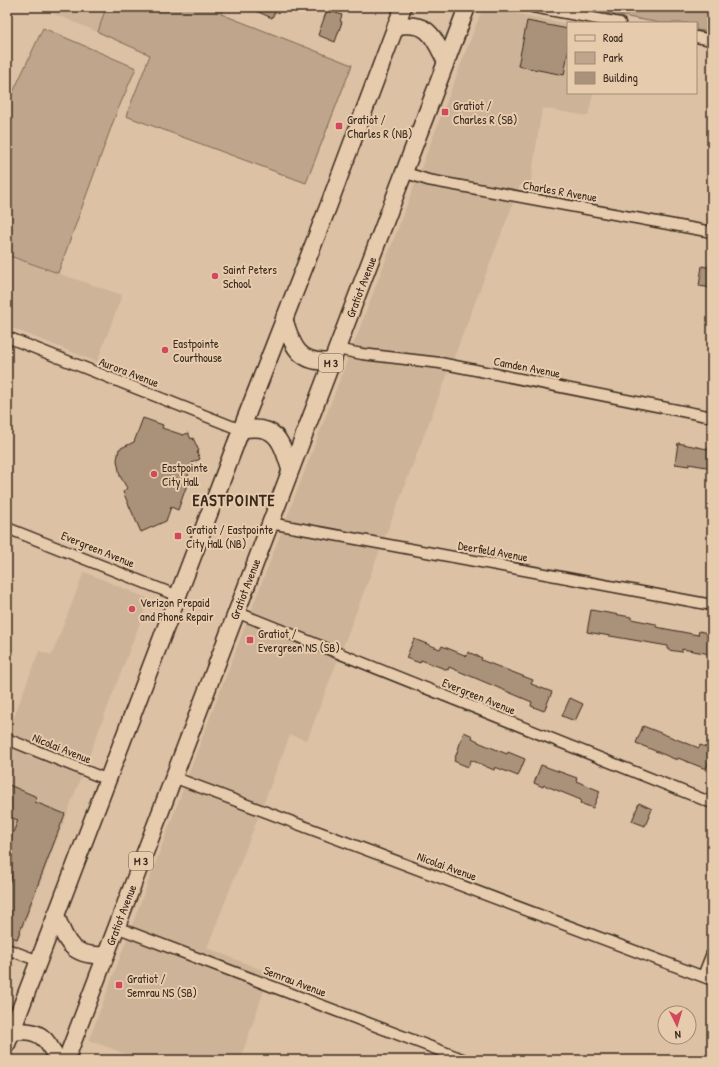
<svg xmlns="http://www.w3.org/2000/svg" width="719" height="1067" font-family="'Patrick Hand',sans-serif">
<rect width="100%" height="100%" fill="#dcc1a4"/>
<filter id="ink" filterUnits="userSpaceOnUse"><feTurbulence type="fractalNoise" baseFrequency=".025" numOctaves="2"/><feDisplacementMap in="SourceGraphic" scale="8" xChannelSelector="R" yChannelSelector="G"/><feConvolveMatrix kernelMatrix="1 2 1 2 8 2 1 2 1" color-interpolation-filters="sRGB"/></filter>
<g filter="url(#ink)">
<g fill="#cdb397">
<path d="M38,7H106L98,32Z"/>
<path d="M483,7L568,24V93H593L588,116L542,108L530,186L520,185L307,740L290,735L207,948L270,973L240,1060H142L89,1040L203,736Z"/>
<path d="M7,256L122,295L97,362L7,326Z"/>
<path d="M84,572L149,599L7,970V735L39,651L52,655Z"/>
</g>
<g fill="#bea58b" stroke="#7c6854">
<path d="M106,7H224L221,14L352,65L306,183L126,116L150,55L98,32Z"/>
<path d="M573,7H712V32L696,30V23H660Z"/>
<path d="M43,28L136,68L116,114L58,273L7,255V105Z"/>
</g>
<g fill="#aa927a" stroke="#3b2a1e">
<path d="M247,7H277L272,18Z"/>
<path d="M327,10L342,15L340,21L342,22L335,42L318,35Z"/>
<path d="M527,21L568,29V52L564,75L518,66Z"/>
<path d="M702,266L712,268V288L699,286Z"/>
<path d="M143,418L163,425L162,428L183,435L188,433L191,439L193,438L199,451L197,452L200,459L193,462L186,481L188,482L178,510L171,507L166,521L141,532L123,492L127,488L120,476L117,460L119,449L134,442Z"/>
<path d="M678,443L712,450V468L689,464V466L675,464Z"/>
<path d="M591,610L631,617V619L656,624V627L698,635L699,631L712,634L710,654L682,649V652L668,650V646L587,632Z"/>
<path d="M414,639L440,649L442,646L467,656L468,652L482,658L481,660L533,680L531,684L552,692L544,711L531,706L532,702L449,667L448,670L421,660L420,663L406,658Z"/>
<path d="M570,698L583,704L575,721L562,716Z"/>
<path d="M643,726L699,748L700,745L712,749V754L706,769L678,758L677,760L636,743Z"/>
<path d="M464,732L473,736L472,738L478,741V742L507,754L508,752L525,759L518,776L495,767L494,770L471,760L468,767L454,761Z"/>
<path d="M541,765L577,778L576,781L600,791L593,808L580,803L581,800L544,785L543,787L534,783Z"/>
<path d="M7,784L37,797L35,802L65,814L17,939L7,935V889L12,876L7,874V848L18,820L7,816Z"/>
<path d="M639,803L652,809L645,826L632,821Z"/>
</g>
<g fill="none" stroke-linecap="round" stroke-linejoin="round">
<defs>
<g id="street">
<path d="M533,7L620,23"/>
<path d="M696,37L712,40"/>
<path d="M403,172L428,180L712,232"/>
<path d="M7,337L241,430"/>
<path d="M337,349L362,354L440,363L712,417"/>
<path d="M270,523L712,605"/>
<path d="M7,528L178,596"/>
<path d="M236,612L712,803"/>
<path d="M7,739L108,780"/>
<path d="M173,777L712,980"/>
<path d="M116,927L465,1060"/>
<path d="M7,949L39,961"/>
<path d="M703,976L712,953"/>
</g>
<g id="primary">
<path d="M396,26C430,22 432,35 446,62"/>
<path d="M284,318C292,346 299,365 332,361"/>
<path d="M241,430C276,423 281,440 290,469"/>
<path d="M56,915C66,943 72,957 105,955"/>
<path d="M12,1032C38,1028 47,1037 57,1060"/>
<path d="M7,1044L241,430L328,207L403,7"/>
<path d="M66,1060L467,7"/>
</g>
</defs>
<use href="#street" stroke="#3b2a1e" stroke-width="13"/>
<use href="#primary" stroke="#3b2a1e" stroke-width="19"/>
<use href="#street" stroke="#e6cbad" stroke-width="10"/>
<use href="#primary" stroke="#e6cbad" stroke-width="16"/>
</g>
</g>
<g fill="#d1495b" stroke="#e6cbad" stroke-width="1.5">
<rect x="441" y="108" width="8" height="8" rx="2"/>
<rect x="335" y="122" width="8" height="8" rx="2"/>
<circle cx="215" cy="276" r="4"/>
<circle cx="165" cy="350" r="4"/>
<circle cx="154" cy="474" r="4"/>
<rect x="174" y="532" width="8" height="8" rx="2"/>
<circle cx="132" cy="609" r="4"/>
<rect x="246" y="636" width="8" height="8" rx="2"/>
<rect x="115" y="981" width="8" height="8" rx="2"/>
</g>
<g text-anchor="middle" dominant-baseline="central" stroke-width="4" stroke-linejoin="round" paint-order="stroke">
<g fill="#e6cbad" stroke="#6e5a49" stroke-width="1">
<rect x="319" y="354" width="24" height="18" rx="3"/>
<rect x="129" y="852" width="24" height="18" rx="3"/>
</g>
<g font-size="11" font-weight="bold" fill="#3b2a1e">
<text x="331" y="363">M 3</text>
<text x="141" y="861">M 3</text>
</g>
<g font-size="12" fill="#3b2a1e" stroke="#e6cbad" text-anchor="start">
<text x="453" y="105">Gratiot /<tspan x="453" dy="14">Charles R (SB)</tspan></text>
<text x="347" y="119">Gratiot /<tspan x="347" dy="14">Charles R (NB)</tspan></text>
<text x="223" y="269">Saint Peters<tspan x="223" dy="14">School</tspan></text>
<text x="173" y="343">Eastpointe<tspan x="173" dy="14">Courthouse</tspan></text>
<text x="162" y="467">Eastpointe<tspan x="162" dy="14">City Hall</tspan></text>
<text x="186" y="529">Gratiot / Eastpointe<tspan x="186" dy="14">City Hall (NB)</tspan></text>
<text x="140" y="602">Verizon Prepaid<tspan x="140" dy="14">and Phone Repair</tspan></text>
<text x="258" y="633">Gratiot /<tspan x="258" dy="14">Evergreen NS (SB)</tspan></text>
<text x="127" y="978">Gratiot /<tspan x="127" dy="14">Semrau NS (SB)</tspan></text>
</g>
<g font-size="12" fill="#3b2a1e" stroke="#e6cbad">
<text transform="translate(560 191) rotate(10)">Charles R Avenue</text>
<text transform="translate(361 287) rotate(-69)">Gratiot Avenue</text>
<text transform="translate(527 367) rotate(11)">Camden Avenue</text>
<text transform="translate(129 372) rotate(21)">Aurora Avenue</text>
<text transform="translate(98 549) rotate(22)">Evergreen Avenue</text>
<text transform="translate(493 551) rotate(10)">Deerfield Avenue</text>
<text transform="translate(245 589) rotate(-69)">Gratiot Avenue</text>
<text transform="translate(479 696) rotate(22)">Evergreen Avenue</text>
<text transform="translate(62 748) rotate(22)">Nicolai Avenue</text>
<text transform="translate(447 866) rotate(20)">Nicolai Avenue</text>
<text transform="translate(121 915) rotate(-69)">Gratiot Avenue</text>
<text transform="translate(295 981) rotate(21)">Semrau Avenue</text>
</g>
<g font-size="16" font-weight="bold" letter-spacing="1" fill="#3b2a1e" stroke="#e6cbad">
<text x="234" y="500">EASTPOINTE</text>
</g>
</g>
<rect width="719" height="1067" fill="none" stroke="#e6cbad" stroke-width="24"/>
<rect x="12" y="12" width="695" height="1043" fill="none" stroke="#3b2a1e" stroke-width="1.5" filter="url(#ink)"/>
<rect x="567" y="22" width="130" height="72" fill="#e6cbad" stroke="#a28b74"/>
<rect x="575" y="35" width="20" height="6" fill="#e6cbad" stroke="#a28b74"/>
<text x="603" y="42" font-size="12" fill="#3b2a1e">Road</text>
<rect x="575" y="52" width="20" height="12" fill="#bea58b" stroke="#a28b74"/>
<text x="603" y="62" font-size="12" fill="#3b2a1e">Park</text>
<rect x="575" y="72" width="20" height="12" fill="#aa927a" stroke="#a28b74"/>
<text x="603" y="82" font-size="12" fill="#3b2a1e">Building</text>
<g transform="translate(677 1025) rotate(175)"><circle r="19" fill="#e6cbad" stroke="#a28b74"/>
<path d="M0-3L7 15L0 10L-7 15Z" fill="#d1495b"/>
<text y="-6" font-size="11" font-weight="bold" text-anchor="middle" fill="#3b2a1e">N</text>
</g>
</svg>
